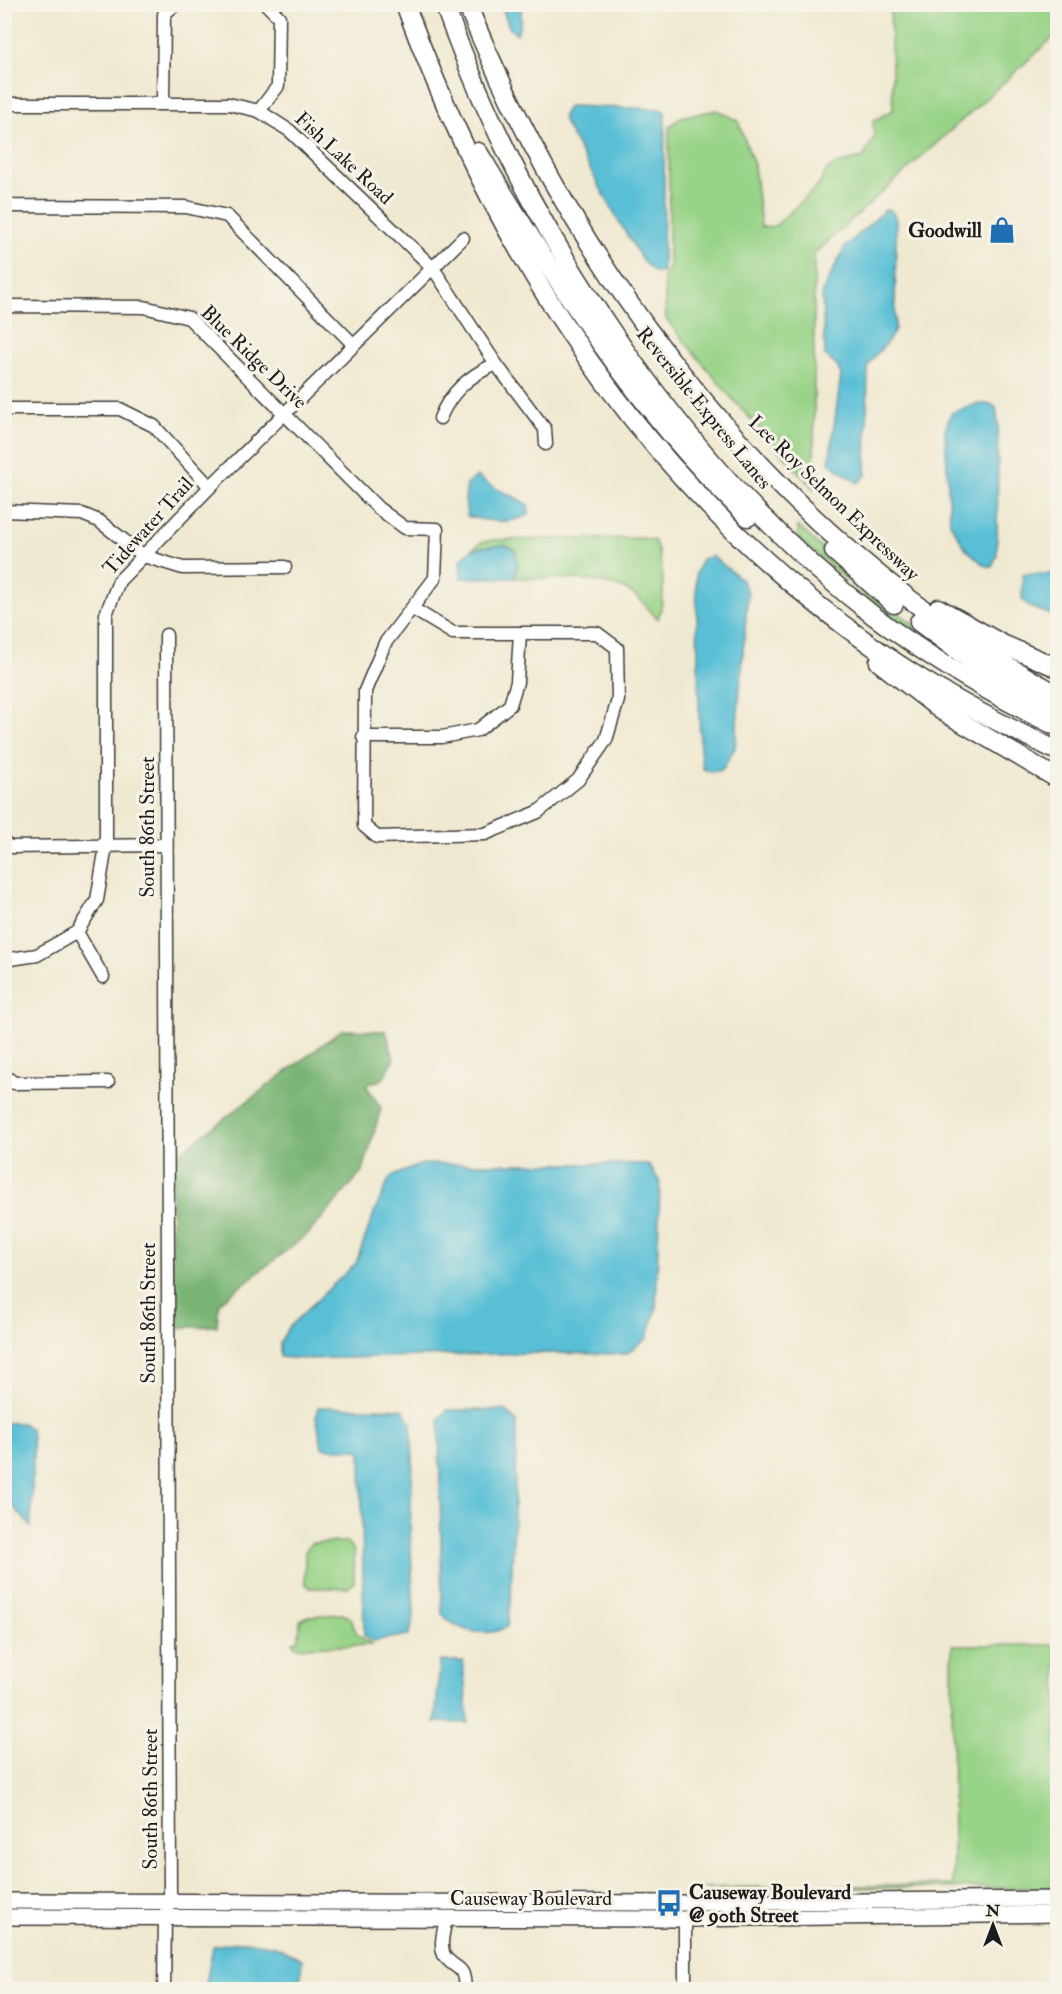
<svg xmlns="http://www.w3.org/2000/svg" width="1062" height="1994" font-family="'IM FELL Double Pica',serif">
<rect width="100%" height="100%" fill="#f7f3e8"/>
<filter id="ink" filterUnits="userSpaceOnUse"><feTurbulence type="fractalNoise" baseFrequency=".0167" numOctaves="2"/><feDisplacementMap in="SourceGraphic" scale="12" xChannelSelector="R" yChannelSelector="G"/><feConvolveMatrix kernelMatrix="1 2 1 2 8 2 1 2 1" color-interpolation-filters="sRGB"/></filter>
<filter id="wash" filterUnits="userSpaceOnUse"><feTurbulence type="fractalNoise" baseFrequency=".008" numOctaves="4" result="noise"/><feDisplacementMap in="SourceGraphic" scale="24" xChannelSelector="R" yChannelSelector="G"/><feGaussianBlur stdDeviation="1.35" result="paint"/><feColorMatrix in="noise" values="0 0 0 0 0 0 0 0 0 0 0 0 0 0 0 0 0 1.4 0 .05"/><feComposite in="paint" operator="in"/></filter>
<g filter="url(#wash)">
<rect width="100%" height="100%" fill="#f0e9d1"/>
<g fill="#98d387" stroke="#5a7852" stroke-width="1.5">
<path d="M890,5H1057V34L814,254V489L728,394L666,319L664,276L669,269V127L681,117L717,110L738,121L754,165L761,227L775,226L819,185L826,171L836,164L863,158L874,137L873,121L893,110Z"/>
<path d="M798,526L848,573L962,663L876,605L798,538Z"/>
<path d="M642,538L655,541C663,566 667,594 658,619C651,612 645,604 638,598C612,574 548,579 514,578L518,565L472,549L482,542L494,540Z"/>
<path d="M347,1542L354,1551V1582L348,1588H310L305,1583V1552L311,1543Z"/>
<path d="M342,1614L349,1617L357,1634L372,1645L295,1647L293,1642L299,1639L300,1620L309,1616Z"/>
<path d="M952,1645H1057V1888H690L953,1885Z"/>
</g>
<path fill="#7ab574" stroke="#4b6848" stroke-width="1.5" d="M342,1030L386,1031L394,1059L383,1079L366,1085L381,1108L363,1171L309,1233L219,1303L217,1326L172,1328V1158Z"/>
<g fill="#59bfd6" stroke="#3a6e79" stroke-width="1.5">
<path d="M501,5H521V21L517,34L510,29Z"/>
<path d="M569,106L660,109L665,112L663,273H656L644,263L618,220L563,120V115Z"/>
<path d="M885,210H891L896,219L895,329C890,345 874,351 868,367L866,475L858,483L829,463L841,375L837,366L825,356L822,292L845,247Z"/>
<path d="M977,404H991L996,408L998,423L997,554L992,567L984,565L966,549L950,523L945,430L951,413Z"/>
<path d="M477,476C493,490 512,494 528,505L529,515C508,524 489,522 467,516L465,499L467,485Z"/>
<path d="M505,545L515,550L518,565L514,578H461L460,561C471,545 487,547 505,545Z"/>
<path d="M712,556L741,579L748,593L735,748L722,770L711,772L703,769L700,750L696,573L702,559Z"/>
<path d="M1023,574H1050L1057,578V617L1030,607L1022,599Z"/>
<path d="M422,1164H648L660,1182L656,1310L647,1338L626,1354L535,1353L304,1359L280,1357V1342L289,1327L356,1263L374,1213L390,1177Z"/>
<path d="M318,1407L403,1409L411,1424L413,1458L410,1529L414,1617L409,1635L372,1641L364,1635L361,1453L356,1449H331L322,1447L316,1416Z"/>
<path d="M447,1410H505L517,1422L511,1599L507,1627C484,1638 458,1632 442,1614L439,1419Z"/>
<path d="M4,1423H22L31,1429L33,1451L31,1527L5,1497Z"/>
<path d="M440,1661H463L468,1723L435,1722Z"/>
<path d="M245,1941L275,1946L302,1959L300,1989H205L213,1946Z"/>
</g>
</g>
<g filter="url(#ink)">
<g fill="none" stroke-linecap="round" stroke-linejoin="round">
<defs>
<g id="minor">
<path d="M163,104L164,14L176,4"/>
<path d="M4,108L9,104H229L259,111L290,131L433,268L496,364L545,429L546,444"/>
<path d="M259,111L278,86L279,17L266,4"/>
<path d="M4,203L13,206L186,207L227,216L354,345"/>
<path d="M4,308L7,306L144,307L189,318L378,508L405,528L437,529L435,578L385,643L365,691L364,826L377,837L485,834L538,812L578,780L606,740L618,700L617,648L597,633H453L413,609"/>
<path d="M4,409H120L154,426L210,487"/>
<path d="M440,418C451,391 470,375 496,364"/>
<path d="M4,511L82,514L99,521L144,556L183,568L285,567"/>
<path d="M363,737H442L478,730L510,705L517,682L520,633"/>
<path d="M4,843L10,847L166,845"/>
<path d="M77,932L103,977"/>
<path d="M4,960L37,955L77,932L97,900L106,846V614L119,581L210,487L463,238"/>
<path d="M4,1075L14,1083L108,1082"/>
<path d="M446,1919C444,1930 438,1948 446,1958C459,1972 464,1964 465,1990"/>
<path d="M164,1990L165,1918L170,1902L166,635"/>
<path d="M685,1990V1919"/>
</g>
<g id="major">
<path d="M4,1901L686,1903L1058,1899"/>
<path d="M4,1917L685,1919L1058,1914"/>
</g>
<g id="highway">
<path d="M405,4C500,261 648,489 875,648C932,689 994,721 1058,751"/>
<path d="M444,4C526,232 681,467 874,616C931,659 994,696 1058,727"/>
<path d="M467,4C582,287 786,548 1058,695"/>
<path d="M478,152C557,283 637,410 748,517"/>
<path d="M834,551L894,604"/>
<path d="M938,608L1002,644L1058,668"/>
<path d="M919,622L969,659L1058,713"/>
<path d="M879,662L942,711L1058,779"/>
</g>
</defs>
<use href="#minor" stroke="#3c3b37" stroke-width="15"/>
<use href="#major" stroke="#3c3b37" stroke-width="18"/>
<use href="#highway" stroke="#3c3b37" stroke-width="21"/>
<use href="#minor" stroke="#fff" stroke-width="12"/>
<use href="#major" stroke="#fff" stroke-width="15"/>
<use href="#highway" stroke="#fff" stroke-width="18"/>
</g>
</g>
<defs>
<symbol id="shop-bare" viewBox="-9 -9 18 18"><path d="M-5-2.5h2.3a2.7 3.5 0 0 1 5.4 0H5L5.5 6h-11ZM-1.5-2.5h3a1.5 2.3 0 0 0-3 0Z" fill="#1f6fb2" stroke="#f7f3e8" stroke-width="2.5" paint-order="stroke"/></symbol>
<symbol id="bus-bare" viewBox="-9 -9 18 18"><path d="M-5-6H5V4H4V6H2V4H-2V6H-4V4H-5ZM-3.5-4V0h7V-4ZM-3.5 1.2v1.5H-2V1.2ZM2 1.2v1.5H3.5V1.2Z" fill="#1f6fb2" stroke="#f7f3e8" stroke-width="2.5" paint-order="stroke"/></symbol>
</defs>
<g fill-rule="evenodd">
<use href="#shop-bare" x="983" y="211" width="38" height="38"/>
<use href="#bus-bare" x="650" y="1884" width="38" height="38"/>
</g>
<g text-anchor="middle" dominant-baseline="central" stroke-width="6" stroke-linejoin="round" paint-order="stroke">
<g font-size="20" fill="#1c1c1c" stroke="#f7f3e8">
<text transform="translate(344 158) rotate(43)">Fish Lake Road</text>
<text transform="translate(254 357) rotate(44)">Blue Ridge Drive</text>
<text transform="translate(704 408) rotate(51)">Reversible Express Lanes</text>
<text transform="translate(834 498) rotate(44)">Lee Roy Selmon Expressway</text>
<text transform="translate(148 526) rotate(-48)">Tidewater Trail</text>
<text transform="translate(147 827) rotate(-90)">South 86th Street</text>
<text transform="translate(148 1313) rotate(-90)">South 86th Street</text>
<text transform="translate(150 1799) rotate(-90)">South 86th Street</text>
<text x="531" y="1898">Causeway Boulevard</text>
</g>
<g font-size="20" font-weight="bold" fill="#1c1c1c" stroke="#f7f3e8" text-anchor="end">
<text x="982" y="230">Goodwill</text>
<text x="689" y="1892" text-anchor="start">Causeway Boulevard<tspan x="689" dy="23">@ 90th Street</tspan></text>
</g>
</g>
<rect width="1062" height="1994" fill="none" stroke="#f7f3e8" stroke-width="24"/>
<g transform="translate(993 1925)" stroke="#f7f3e8" stroke-width="4.5" paint-order="stroke">
<path d="M0-4.5L10 22L0 15L-10 22Z" fill="#1c1c1c"/>
<text y="-9" font-size="16" font-weight="bold" text-anchor="middle" fill="#1c1c1c">N</text>
</g>
</svg>
